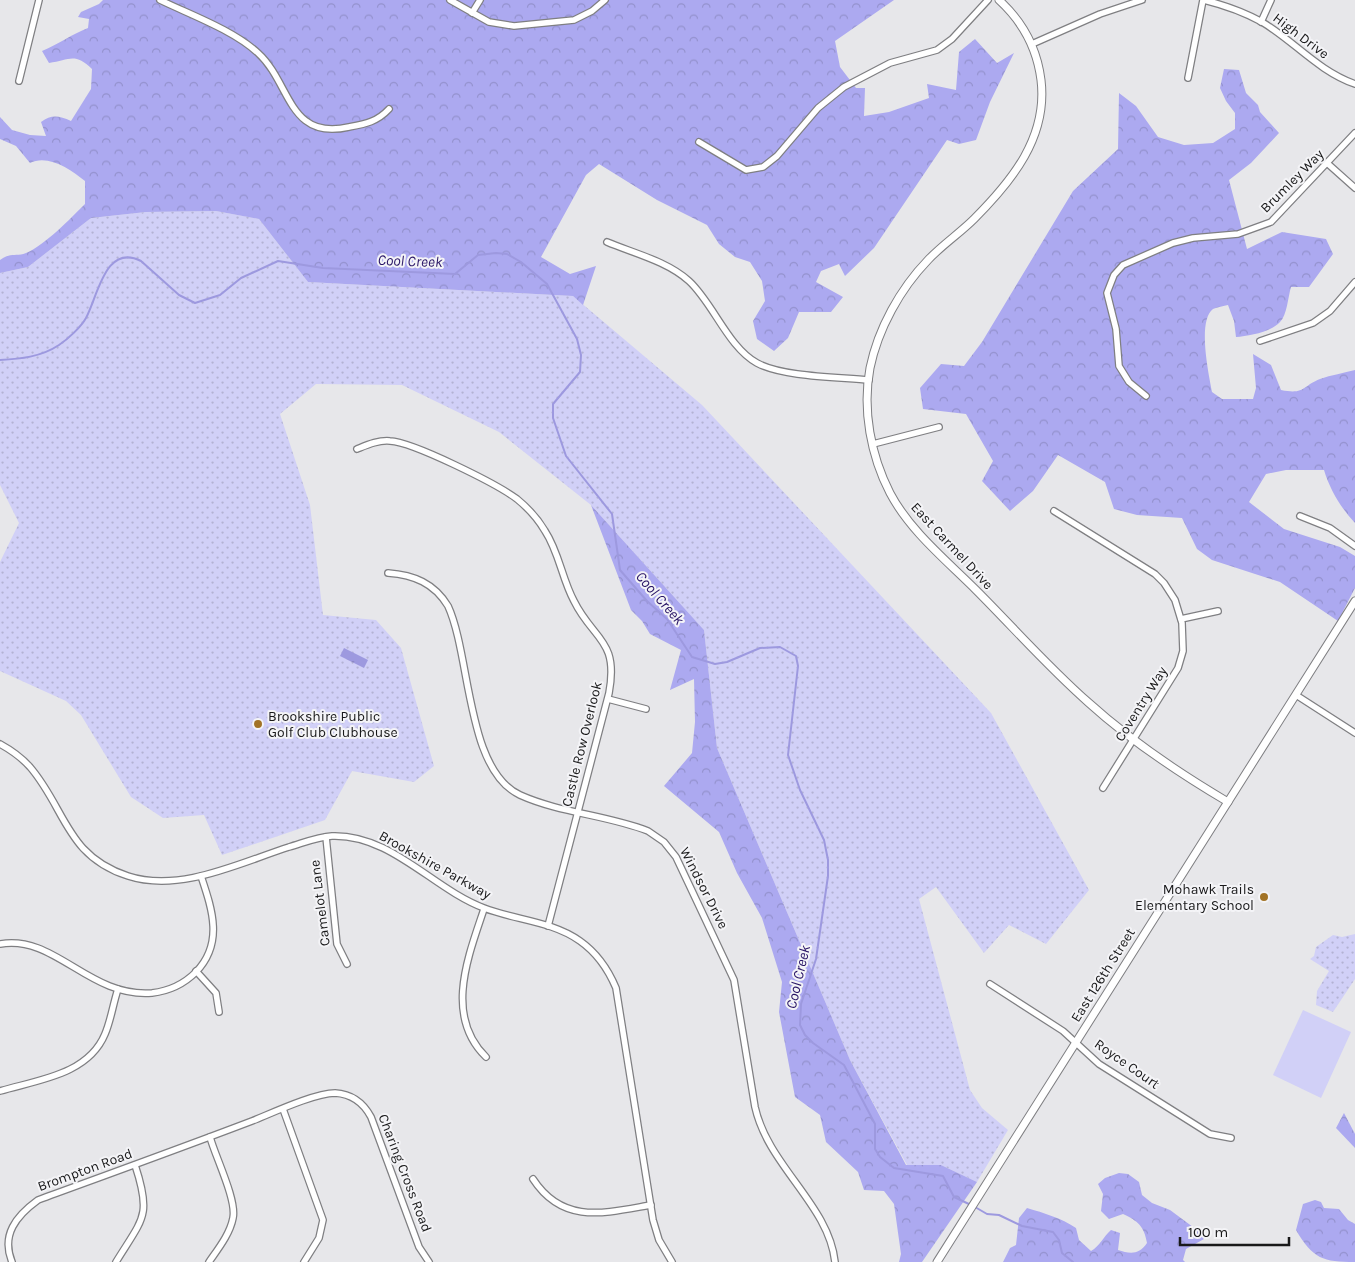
<svg xmlns="http://www.w3.org/2000/svg" width="1355" height="1262" font-family="Karla,sans-serif">
<defs>
<pattern id="grass-dots" width="8" height="8" patternUnits="userSpaceOnUse" patternTransform="scale(1.25)"><rect width="8" height="8" fill="#d1d0f7"/><path d="M2 2h.1M6 6h.1" fill="none" stroke="#b3b2d3" stroke-width="1.8" stroke-linecap="round"/></pattern>
<pattern id="forest-crowns" width="20" height="18" patternUnits="userSpaceOnUse" patternTransform="scale(1.25)"><rect width="20" height="18" fill="#aca9f0"/><path d="M2 6a3 3 0 1 1 6 0M12 15a3 3 0 1 1 6 0" fill="none" stroke="#9391cd"/></pattern>
<pattern id="water-ripples" width="26" height="14" patternUnits="userSpaceOnUse" patternTransform="scale(1.25)"><rect width="26" height="14" fill="#9d99df"/><path d="M2 4q2-2 4 0t4 0M15 11q2-2 4 0t4 0" fill="none" stroke="#7f7cb4"/></pattern>
</defs>
<rect width="100%" height="100%" fill="#e7e7ea"/>
<g fill="url(#grass-dots)">
<path d="M216,211L259,219L308,282L573,296L702,405L991,713L1089,890L1046,944L1009,925L984,953L936,887L919,899L970,1090L982,1108L1008,1130L977,1182L941,1165H907L850,1060L717,748L704,630L591,505L499,432L402,385L316,384L280,414L310,505L323,615L376,620L401,648L434,766L414,782L352,771L325,820L222,855L204,815L163,818L131,797L81,715L66,701L0,671V562L19,523L0,485V273L28,267L91,218L146,212Z"/>
<path d="M1355,934V979L1333,1012L1316,1005L1317,991L1329,971L1310,959L1314,956L1316,947L1333,935L1342,937Z"/>
</g>
<g fill="url(#forest-crowns)">
<path d="M103,0H894L835,41L840,67L856,88H865L864,116L889,112L929,98L927,84L956,90L959,52L975,39L997,63L1014,53L990,102L976,140L959,144L947,140L874,248L845,276L839,264L821,271L816,282L843,297L831,312H799L788,338L774,351L757,339L753,321L765,301L762,281L750,262L735,257L719,244L707,225L657,200L599,164L586,175L541,257L570,274L596,266L583,305L573,296L308,282L259,219L216,211L146,212L91,218L28,267L0,273V260C11,252 16,257 26,253C44,246 71,218 85,204V181C70,169 48,154 30,163L16,146L0,139V117L12,130L30,135L46,136L41,122C52,114 59,116 71,121L91,89L92,69C75,52 69,60 49,63L42,51C59,44 72,34 88,28L89,19L78,17L81,12L99,4Z"/>
<path d="M1224,69L1239,70L1246,93L1258,105L1260,112L1279,133L1251,163L1229,180L1247,249L1282,232L1326,239L1333,254L1309,287H1291C1288,297 1287,315 1280,322C1271,332 1249,336 1236,337L1234,321L1228,305C1224,306 1217,307 1213,309C1197,321 1209,375 1212,392L1222,399H1253L1256,388L1253,354L1271,365L1281,390C1305,395 1302,386 1320,379C1331,375 1344,373 1355,370V523C1341,508 1330,490 1324,470H1286L1266,474L1249,502L1284,529L1340,547L1355,556V588L1338,621L1280,582L1212,560L1197,549L1182,518L1137,515L1114,509L1105,482L1058,455L1033,491L1010,511L982,481L993,461L966,414L923,409L920,388L941,364L964,366L982,342L1073,191L1118,149L1119,93L1136,106L1158,137L1184,145L1213,143L1235,129V113L1226,101L1220,88Z"/>
<path d="M591,505L704,630L717,748L850,1060L906,1165H941L977,1182L922,1262H899L901,1254L894,1204L884,1191L864,1190L858,1172L826,1142L820,1115L795,1097L779,1012L782,982L762,918L737,873L719,832L664,786L692,753L695,722L694,679L670,690L681,650L650,634L642,621L631,610Z"/>
<path d="M1344,1113L1355,1134V1148L1336,1128Z"/>
<path d="M1119,1173L1128,1174L1139,1182L1142,1195L1152,1203L1170,1210L1197,1230L1204,1239L1186,1249L1183,1260L1185,1262H1003L1010,1248L1016,1245L1019,1218L1027,1208C1044,1213 1061,1218 1076,1228L1079,1240L1091,1251C1100,1246 1103,1237 1111,1230L1120,1233L1118,1250C1130,1254 1139,1255 1147,1243C1144,1226 1138,1221 1123,1214L1109,1219L1101,1211L1103,1194L1098,1184L1105,1178Z"/>
<path d="M1315,1200L1321,1202L1324,1208L1339,1209L1348,1220L1355,1224V1262C1323,1262 1313,1259 1296,1230L1303,1204Z"/>
</g>
<path fill="#d1d0f7" d="M1303,1010L1351,1032L1321,1098L1273,1075Z"/>
<path fill="url(#water-ripples)" d="M344,648L368,660L364,668L340,656Z"/>
<g fill="none" stroke-linecap="round" stroke-linejoin="round">
<g stroke="#9d99df" stroke-width="2">
<path d="M0,360C20,359 41,357 59,345C68,339 81,327 86,318C98,296 105,243 141,261L179,295L195,303L220,295L241,278L278,261L323,268L455,274L478,255L496,253L507,254L521,262L547,284L577,339L581,355L580,372L553,404V418L566,456L612,514L620,570L647,601L667,619L692,657L715,664L727,662L760,648L780,647L796,656L798,666L788,755L800,790L824,840L828,860V876L816,959L801,1004L800,1025L805,1035L813,1043L844,1065L875,1124V1149L880,1157L894,1168L943,1176L954,1197L971,1205"/>
<path d="M975,1207L987,1214L999,1215L1022,1226L1053,1232L1059,1240L1062,1253L1073,1262"/>
</g>
<defs>
<g id="minor">
<path d="M160,0C191,15 233,30 258,53C291,83 288,141 349,127C365,124 377,122 389,109"/>
<path d="M450,0L489,22L514,26L574,20L592,11L605,0"/>
<path d="M1204,0C1224,5 1244,12 1262,22C1294,41 1318,71 1355,84"/>
<path d="M472,13L480,0"/>
<path d="M1261,22L1271,0"/>
<path d="M1032,44L1100,14L1142,0"/>
<path d="M1188,78L1203,0"/>
<path d="M19,81L39,0"/>
<path d="M699,142L746,170L763,167L777,156L818,108L844,87L890,63L937,50L952,39L988,0"/>
<path d="M1327,163L1355,188"/>
<path d="M607,242C633,253 667,261 689,281C713,303 728,347 757,363C783,377 838,377 869,380"/>
<path d="M1260,341L1313,323L1330,311L1355,282"/>
<path d="M1146,396L1129,382L1119,366L1116,329L1107,293L1114,275L1123,265L1173,243L1193,238L1238,234L1271,222L1355,133"/>
<path d="M873,444L939,427"/>
<path d="M357,449C367,445 378,440 390,441C413,442 497,484 517,499C528,508 538,519 545,531C559,552 562,579 574,601C593,640 619,639 609,693L548,926"/>
<path d="M1054,511L1155,574L1164,583L1175,600L1182,623L1183,651L1178,668L1103,788"/>
<path d="M1300,516L1330,528L1355,546"/>
<path d="M388,573C414,575 434,583 448,606C471,656 466,770 520,795C560,813 607,815 648,831L664,842L676,857L734,980L755,1107C768,1166 829,1205 835,1262"/>
<path d="M1181,619L1218,611"/>
<path d="M1296,695L1355,733"/>
<path d="M608,699L646,709"/>
<path d="M0,744C11,750 21,757 30,767C66,809 66,856 128,876C180,893 239,863 289,847C303,843 317,837 332,836C391,834 433,889 484,908C515,920 552,921 580,941C597,953 608,969 616,988L653,1220L659,1240L672,1262"/>
<path d="M326,837L337,944L347,964"/>
<path d="M484,909C468,957 444,1016 486,1057"/>
<path d="M0,944C55,934 89,998 152,993C169,991 184,984 196,972C224,943 212,909 201,876"/>
<path d="M196,971L216,993L219,1012"/>
<path d="M990,984L1063,1031L1099,1064L1210,1134L1231,1138"/>
<path d="M0,1091C37,1080 88,1075 105,1034C111,1020 113,1004 118,989"/>
<path d="M283,1109L323,1220L319,1238L304,1262"/>
<path d="M533,1179C563,1225 605,1213 651,1205"/>
<path d="M12,1262C1,1235 16,1216 38,1200C109,1174 181,1148 252,1121C272,1113 315,1093 335,1093C352,1094 363,1102 371,1117L419,1247L429,1262"/>
<path d="M116,1262C143,1218 152,1216 135,1165"/>
<path d="M209,1262C218,1249 230,1234 233,1218C237,1200 215,1156 210,1137"/>
</g>
<g id="tertiary">
<path d="M999,0C1023,22 1037,48 1041,80C1048,137 1012,181 974,219C960,233 942,245 928,260C900,289 878,329 870,368C862,410 871,456 890,493C910,531 946,560 976,590C1013,627 1049,668 1089,703C1131,741 1179,773 1228,802"/>
<path d="M937,1262L1355,601"/>
</g>
</defs>
<use href="#minor" stroke="#7f7f82" stroke-width="8"/>
<use href="#tertiary" stroke="#7f7f82" stroke-width="9"/>
<use href="#minor" stroke="#fff" stroke-width="5.5"/>
<use href="#tertiary" stroke="#fff" stroke-width="7"/>
</g>
<g fill="#a27326" stroke="#f4f4f7" stroke-width="2">
<circle cx="258" cy="724" r="5"/>
<circle cx="1264" cy="897" r="5"/>
</g>
<g text-anchor="middle" dominant-baseline="central" stroke-width="4" stroke-linejoin="round" paint-order="stroke">
<g font-size="14" fill="#19191a" stroke="#f4f4f7">
<text transform="translate(1301 36) rotate(37)">High Drive</text>
<text transform="translate(1292 181) rotate(-45)">Brumley Way</text>
<text transform="translate(952 546) rotate(47)">East Carmel Drive</text>
<text transform="translate(1141 704) rotate(-58)">Coventry Way</text>
<text transform="translate(582 744) rotate(-76)">Castle Row Overlook</text>
<text transform="translate(435 865) rotate(29)">Brookshire Parkway</text>
<text transform="translate(704 888) rotate(63)">Windsor Drive</text>
<text transform="translate(320 903) rotate(-97)">Camelot Lane</text>
<text transform="translate(1103 975) rotate(-58)">East 126th Street</text>
<text transform="translate(1127 1064) rotate(35)">Royce Court</text>
<text transform="translate(85 1170) rotate(-20)">Brompton Road</text>
<text transform="translate(405 1173) rotate(69)">Charing Cross Road</text>
</g>
<g font-size="14" fill="#19191a" stroke="#f4f4f7" text-anchor="start">
<text x="268" y="716">Brookshire Public<tspan x="268" dy="16">Golf Club Clubhouse</tspan></text>
<text x="1254" y="889" text-anchor="end">Mohawk Trails<tspan x="1254" dy="16">Elementary School</tspan></text>
</g>
<g font-size="15" font-style="italic" fill="#291566" stroke="#f4f4f7">
<text transform="translate(410 261) rotate(2)">Cool Creek</text>
<text transform="translate(660 598) rotate(49)">Cool Creek</text>
<text transform="translate(798 977) rotate(-77)">Cool Creek</text>
</g>
</g>
<path d="M1180 1237v8h109v-8" fill="none" stroke="#19191a" stroke-width="2.5"/>
<text x="1188" y="1237" font-size="15" fill="#19191a" stroke="#f4f4f7" stroke-width="4" paint-order="stroke">100 m</text>
</svg>
